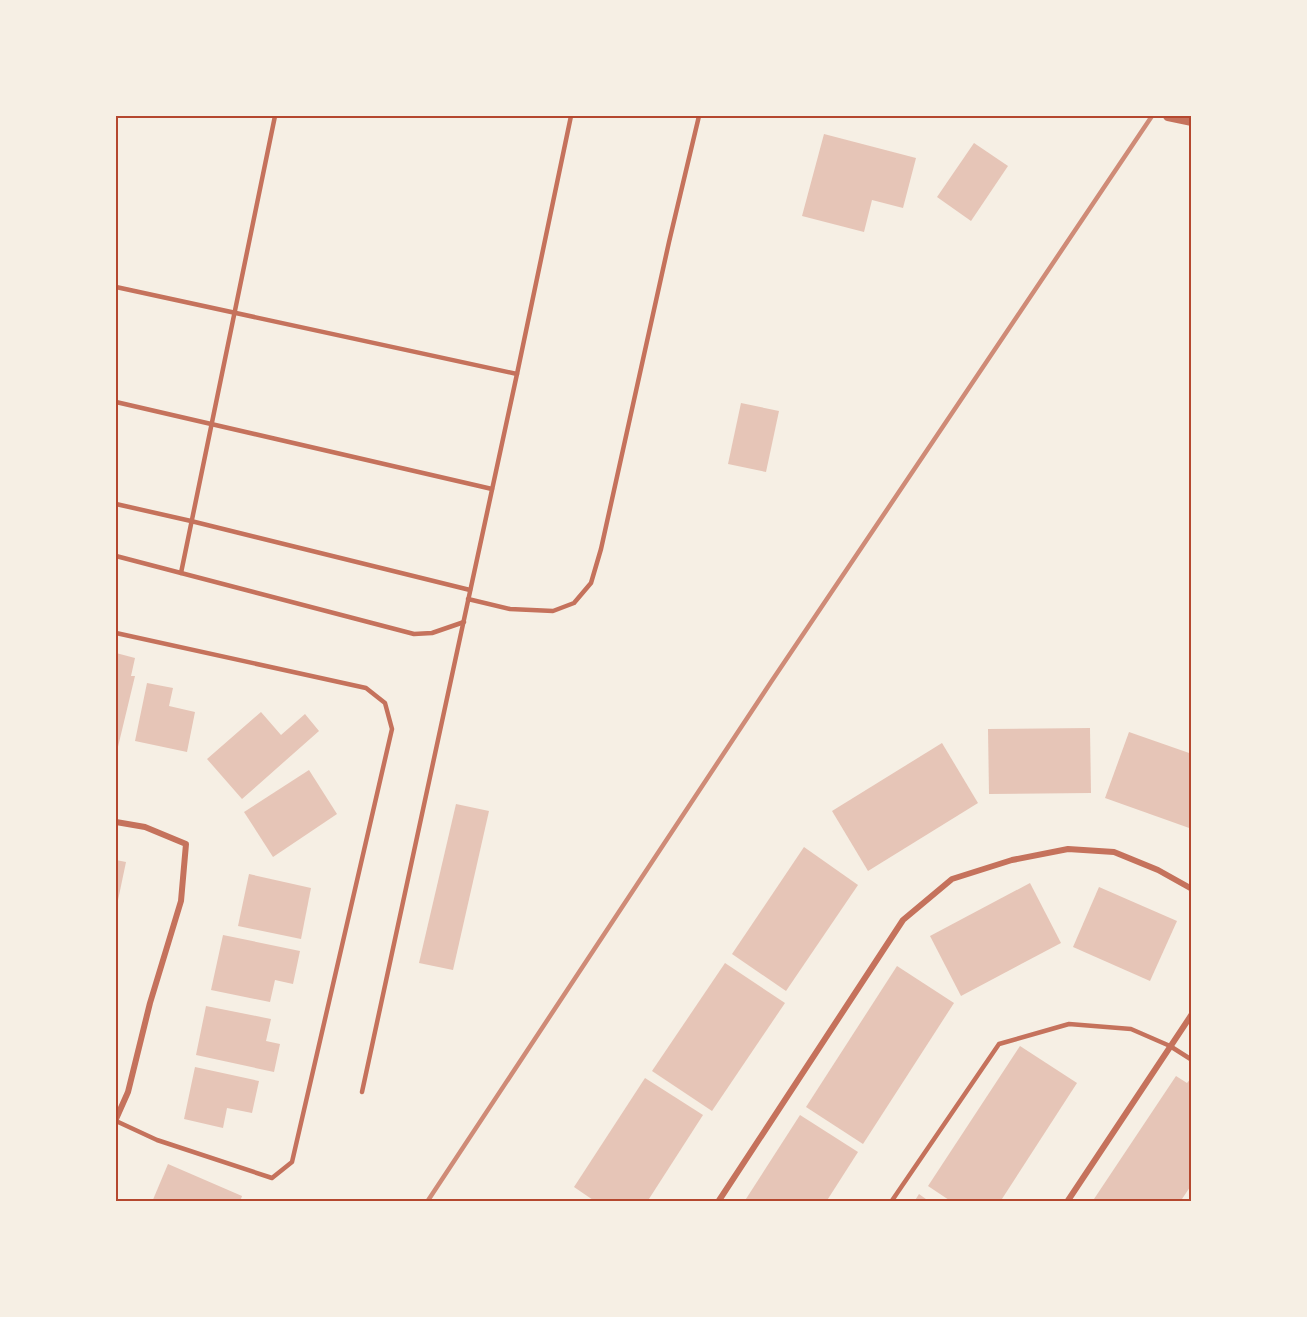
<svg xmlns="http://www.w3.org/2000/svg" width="1307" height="1317" font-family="Helvetica,sans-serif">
<rect width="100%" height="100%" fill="#f6efe4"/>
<g fill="#e6c5b7">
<path d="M824,134L916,158L903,208L872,200L864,232L802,216Z"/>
<path d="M974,143L1008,166L971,221L937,197Z"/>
<path d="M741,403L779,411L766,472L728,464Z"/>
<path d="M116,653L135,658L131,676H135L116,755Z"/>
<path d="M147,683L173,688L169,706L195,712L187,752L135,741Z"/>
<path d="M261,712L281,735L305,714L319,731L242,799L207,759Z"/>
<path d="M1090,728L1091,793L989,794L988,729Z"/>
<path d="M1129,732L1192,754V829L1105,798Z"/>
<path d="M942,743L978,803L868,871L832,811Z"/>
<path d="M309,770L337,814L273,857L244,812Z"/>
<path d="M456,804L489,811L453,970L419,963Z"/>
<path d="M804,847L858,885L786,991L732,954Z"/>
<path d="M116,860L126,862L117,905H116Z"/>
<path d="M249,874L311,888L301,939L238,926Z"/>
<path d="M1030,883L1061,943L961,996L930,936Z"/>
<path d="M1099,887L1177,921L1150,981L1073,947Z"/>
<path d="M223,935L300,951L293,984L275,980L270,1002L211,990Z"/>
<path d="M725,963L785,1003L712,1111L652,1071Z"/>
<path d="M897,966L954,1003L863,1144L806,1107Z"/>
<path d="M206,1006L271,1019L266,1041L280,1044L274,1072L196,1055Z"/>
<path d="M1020,1046L1077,1083L1000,1202H952L928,1186Z"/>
<path d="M195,1067L259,1081L252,1113L227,1108L223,1128L184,1119Z"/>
<path d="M1176,1076L1187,1083L1192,1077V1184L1180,1202H1092Z"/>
<path d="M645,1078L703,1115L647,1202H596L574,1187Z"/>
<path d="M800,1115L858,1152L826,1202H744Z"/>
<path d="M168,1164L242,1196L240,1202H152Z"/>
<path d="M919,1194L930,1202H914Z"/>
</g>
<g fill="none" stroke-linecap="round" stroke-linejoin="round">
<g stroke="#c5725c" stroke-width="4.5">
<path d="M116,287L517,374"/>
<path d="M116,402L492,489"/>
<path d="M116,504L191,521L470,590"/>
<path d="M116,556L414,634L432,633L464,622"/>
<path d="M181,573L275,116"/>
<path d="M468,599L510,609L553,611L574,603L591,583L601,549L669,242L699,116"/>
<path d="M116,633L366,688L385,703L392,729L292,1162L272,1178L157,1140L116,1121"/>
<path d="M362,1092L517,374L571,116"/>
<path d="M891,1202L999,1044L1069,1024L1131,1029L1170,1046L1192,1060"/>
</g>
<g stroke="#c5725c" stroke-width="6">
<path d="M116,822L145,827L186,844L181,901L150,1003L128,1092L116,1119"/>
<path d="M718,1202L903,920L952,879L1012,860L1068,849L1114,852L1158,870L1192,889"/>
<path d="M1067,1202L1192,1014"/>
</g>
<path stroke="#c5725c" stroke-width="10" d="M1168,116L1192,121"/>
<path stroke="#cf8b77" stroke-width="4.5" d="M427,1202L771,682L1152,116"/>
</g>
<rect width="1307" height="1317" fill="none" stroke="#f6efe4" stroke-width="234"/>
<rect x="117" y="117" width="1073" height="1083" fill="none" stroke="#b5482f" stroke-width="2"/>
</svg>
